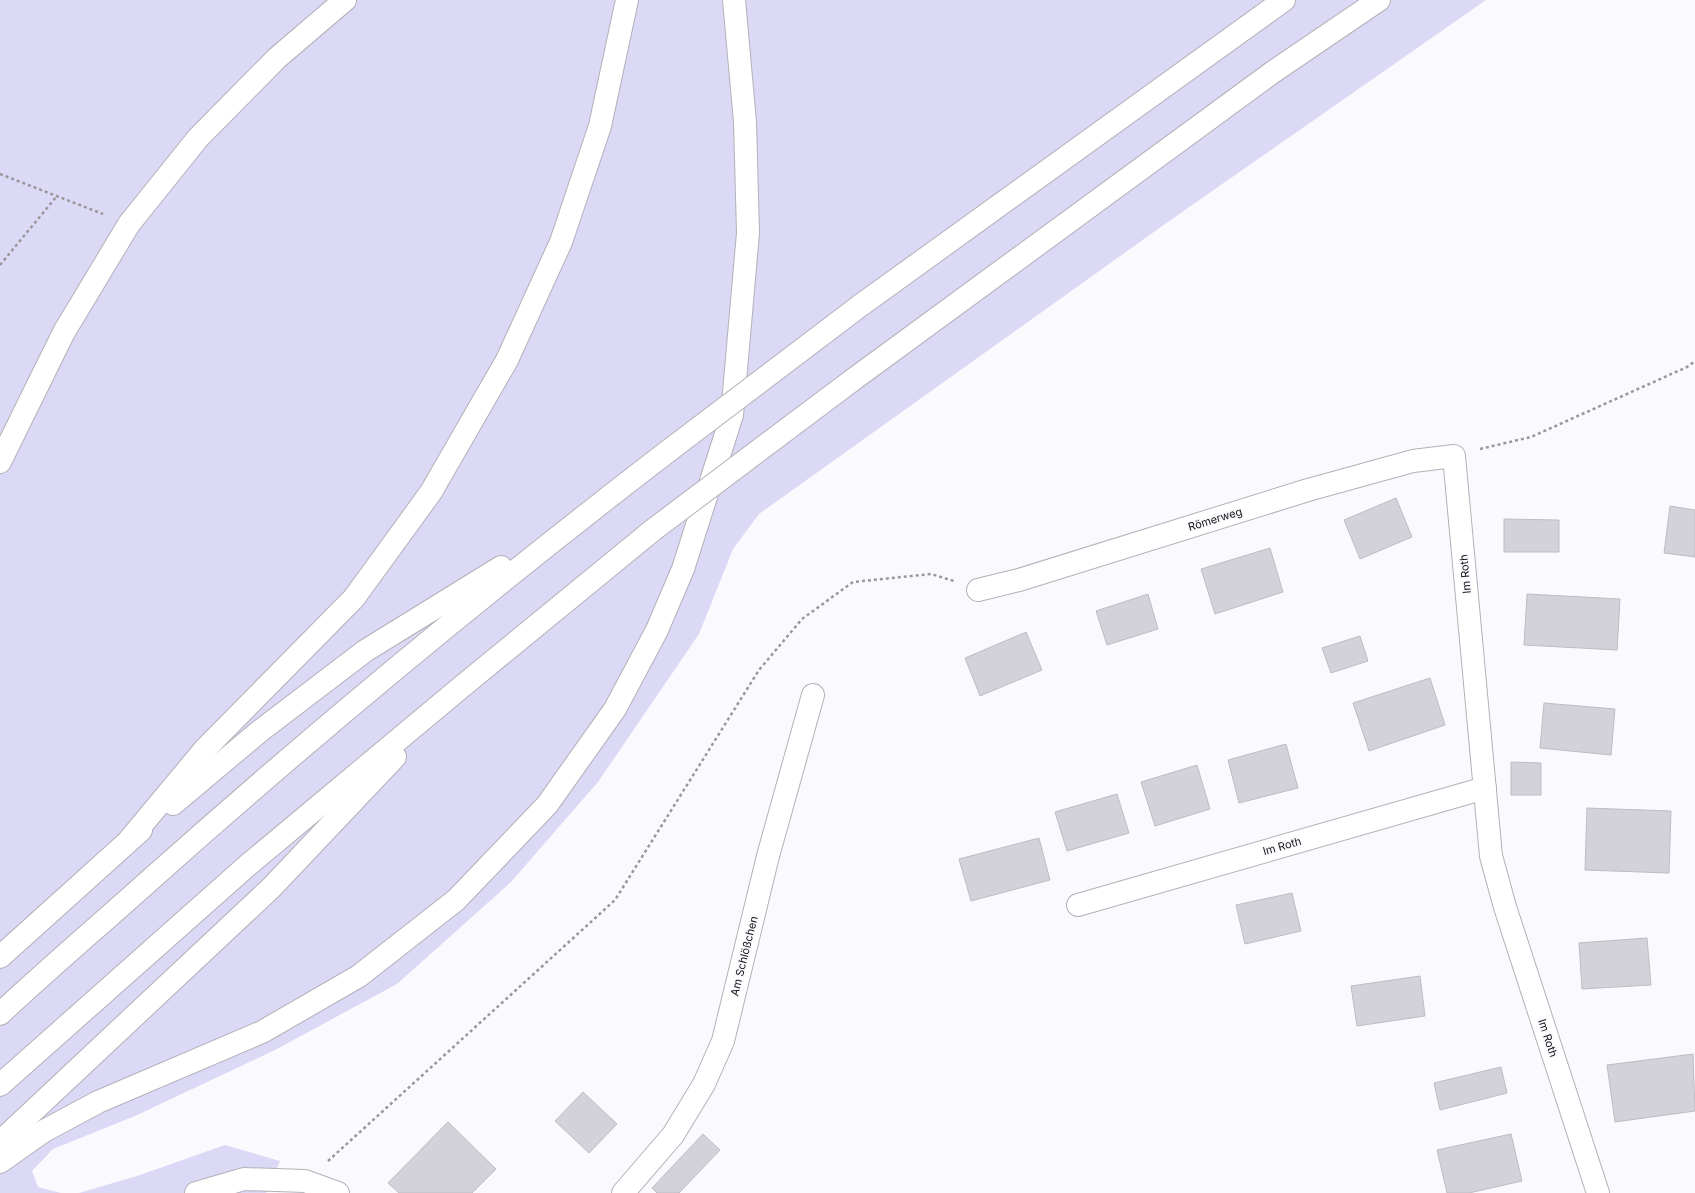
<svg xmlns="http://www.w3.org/2000/svg" width="1695" height="1193" font-family="Inter,sans-serif">
<rect width="100%" height="100%" fill="#fafafe"/>
<g fill="#dbd9f5">
<path d="M0,0H1486L1165,224L759,514L733,549L699,634L598,782L511,882L397,984L275,1050L135,1116L53,1149L32,1171L38,1187L61,1193H0Z"/>
<path d="M225,1145L280,1161L266,1193H79L137,1176Z"/>
</g>
<g fill="#d3d2db" stroke="#bcbcc4">
<path d="M1396,498L1412,537L1360,559L1344,520Z"/>
<path d="M1670,506L1695,510V557L1664,553Z"/>
<path d="M1504,519L1559,520V552H1504Z"/>
<path d="M1270,548L1283,592L1215,614L1201,569Z"/>
<path d="M1148,594L1158,629L1107,645L1096,611Z"/>
<path d="M1527,594L1620,599L1617,650L1524,645Z"/>
<path d="M1026,632L1042,670L980,696L965,658Z"/>
<path d="M1360,636L1368,661L1331,673L1322,648Z"/>
<path d="M1430,678L1445,725L1369,751L1353,703Z"/>
<path d="M1544,703L1615,709L1611,755L1540,748Z"/>
<path d="M1286,744L1298,788L1239,803L1228,760Z"/>
<path d="M1511,762L1541,763V795H1511Z"/>
<path d="M1197,765L1210,809L1155,826L1141,782Z"/>
<path d="M1117,794L1129,833L1067,851L1055,812Z"/>
<path d="M1587,808L1671,811L1669,873L1585,870Z"/>
<path d="M1039,838L1050,880L971,901L959,859Z"/>
<path d="M1292,893L1301,931L1245,944L1236,905Z"/>
<path d="M1647,938L1651,985L1582,989L1579,943Z"/>
<path d="M1420,976L1425,1016L1357,1026L1351,986Z"/>
<path d="M1693,1054L1695,1111L1615,1122L1607,1065Z"/>
<path d="M1501,1067L1507,1093L1440,1110L1434,1083Z"/>
<path d="M583,1092L617,1124L589,1153L555,1121Z"/>
<path d="M448,1122L496,1169L472,1193H399L388,1183Z"/>
<path d="M703,1134L720,1150L679,1193H657L652,1188Z"/>
<path d="M1511,1134L1522,1181L1469,1193H1447L1437,1150Z"/>
</g>
<g fill="none" stroke-linecap="round" stroke-linejoin="round">
<defs>
<g id="minor">
<path d="M0,462L64,332L129,224L198,138L277,58L345,0"/>
<path d="M978,590L1019,580L1308,490L1413,461L1454,456L1491,856L1505,907L1598,1193"/>
<path d="M1078,905L1485,788"/>
<path d="M196,1193L244,1179L305,1181L338,1193"/>
<path d="M623,1193L673,1135L704,1084L723,1041L768,856L813,695"/>
</g>
<g id="highway">
<path d="M861,305L1284,0"/>
<path d="M854,379L1273,72L1379,0"/>
<path d="M173,804L260,731L365,651L501,567"/>
<path d="M130,839L205,749L354,598L431,492L507,360L561,242L600,126L627,0"/>
<path d="M0,957L141,830"/>
<path d="M0,1014C49,968 100,925 150,880C317,731 490,588 667,452"/>
<path d="M0,1085L248,865L465,684L653,530"/>
<path d="M0,1142L272,887L395,757"/>
<path d="M0,1162L44,1131L98,1102L262,1032L359,976L456,900L547,805L615,709L657,630L683,569L732,415L748,233L745,122L734,0"/>
</g>
</defs>
<use href="#minor" stroke="#b1b1b9" stroke-width="24"/>
<use href="#highway" stroke="#b1b1b9" stroke-width="24"/>
<g stroke="#98989b" stroke-width="2.5" stroke-dasharray="3 3" stroke-linecap="butt">
<path d="M0,174L103,214"/>
<path d="M0,265L57,196"/>
<path d="M1480,449L1531,437L1687,367L1695,361"/>
<path d="M328,1161L615,900L759,670L802,619L853,582L931,574L954,581"/>
</g>
<use href="#minor" stroke="#fff" stroke-width="22"/>
<use href="#highway" stroke="#fff" stroke-width="22"/>
<defs>
<g id="highway-bridge">
<path d="M667,452L861,305"/>
<path d="M653,530L854,379"/>
</g>
</defs>
<use href="#highway-bridge" stroke="#b1b1b9" stroke-width="24" stroke-linecap="butt"/>
<use href="#highway-bridge" stroke="#fff" stroke-width="22"/>
</g>
<g text-anchor="middle" dominant-baseline="central" stroke-width="3.5" stroke-linejoin="round" paint-order="stroke">
<g font-size="11" fill="#151518" stroke="#fafafe">
<text transform="translate(1215 519) rotate(-17)">Römerweg</text>
<text transform="translate(1465 574) rotate(-95)">Im Roth</text>
<text transform="translate(1282 846) rotate(-16)">Im Roth</text>
<text transform="translate(744 956) rotate(-76)">Am Schlößchen</text>
<text transform="translate(1548 1038) rotate(72)">Im Roth</text>
</g>
</g>
</svg>
